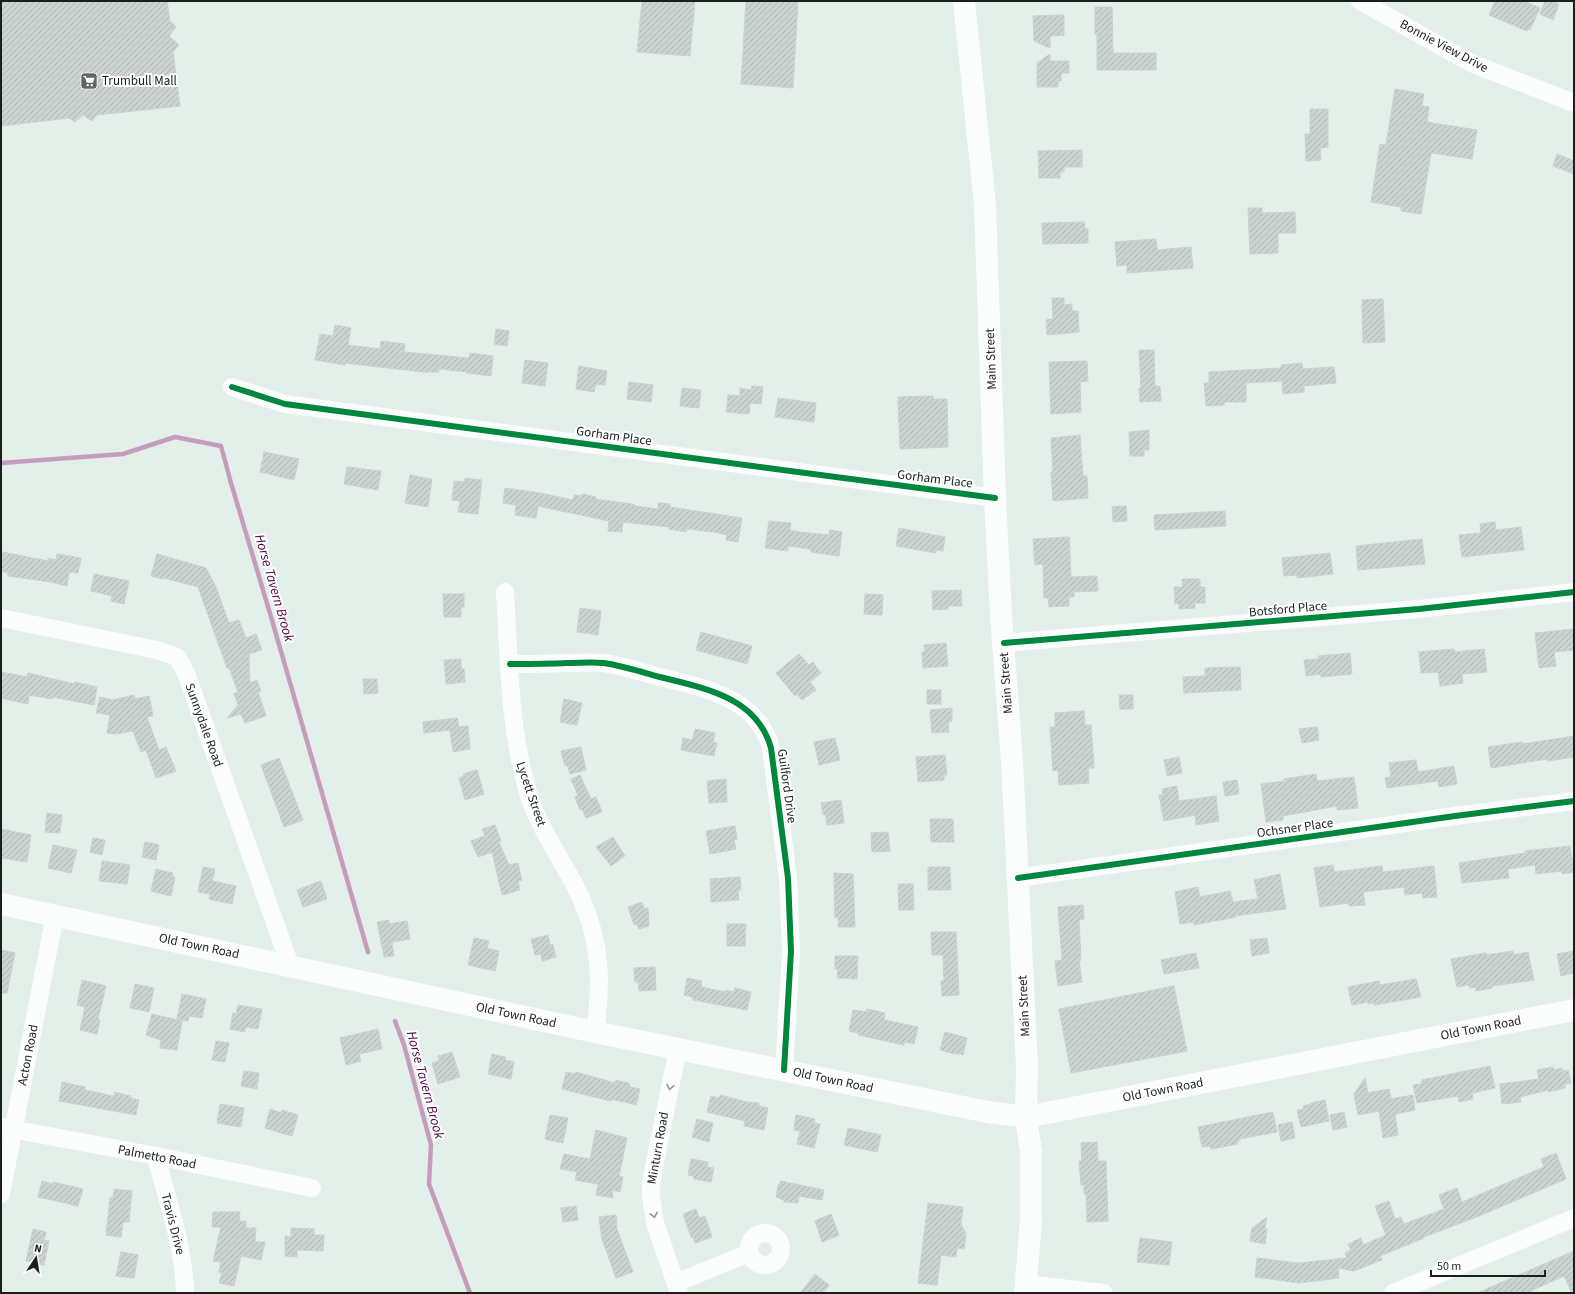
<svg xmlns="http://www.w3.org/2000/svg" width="1575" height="1294" font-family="'Source Sans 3',sans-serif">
<defs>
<pattern id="building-hatch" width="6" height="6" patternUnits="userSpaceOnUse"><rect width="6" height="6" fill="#cbd4d0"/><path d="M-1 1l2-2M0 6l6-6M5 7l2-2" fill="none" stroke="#aeb6b2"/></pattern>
</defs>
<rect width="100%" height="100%" fill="#e3efe9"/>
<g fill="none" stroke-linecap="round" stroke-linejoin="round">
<g stroke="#c69cbe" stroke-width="4.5">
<path d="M1,463L123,454L175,437L221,446L231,483L269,610L368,952"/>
<path d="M395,1021L404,1045L431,1145L429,1184L470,1293"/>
</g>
</g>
<g fill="url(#building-hatch)" stroke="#c9d2cd">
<path d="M1,1H167L170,21L176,27L169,36L179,45L173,52L180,106L97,115L92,121L83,115L75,122L69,118L1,126Z"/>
<path d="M642,1H695L690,56L637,52Z"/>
<path d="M746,1H798L793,88L741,84Z"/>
<path d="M1495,1H1524L1540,8L1530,30L1528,29L1527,31L1489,15Z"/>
<path d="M1545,1H1552L1559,4L1553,20L1540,14Z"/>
<path d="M1095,7H1112L1113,53H1156V70H1097V34H1095Z"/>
<path d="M1064,15V35L1050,36V48L1034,41L1033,16Z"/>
<path d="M1050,54V61H1069V73H1061V81H1058V87H1037V63Z"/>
<path d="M1395,89L1424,94L1422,106L1429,107L1427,122L1477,130L1472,159L1431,153L1421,214L1401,211V207L1371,202L1380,144L1386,145Z"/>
<path d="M1310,109H1328V147L1320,148L1321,160L1306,161L1305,134H1310Z"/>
<path d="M1082,150V167H1064V172H1060V178H1039L1038,151Z"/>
<path d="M1557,154L1574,161V174L1553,166Z"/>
<path d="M1248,208H1262V213L1295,212L1296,233H1278V253L1250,254Z"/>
<path d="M1084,222L1085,229H1088V243L1043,244L1042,223Z"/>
<path d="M1156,239L1157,250L1191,247L1193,268L1127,273V265L1117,266L1115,242Z"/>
<path d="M1052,298H1064V305L1072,304V311H1078L1079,332L1047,335L1046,320L1053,319Z"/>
<path d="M1383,299L1385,342L1363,343L1362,300Z"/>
<path d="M335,325L351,328L348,345L380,349L381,341L405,344L404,352L469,358L470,353L493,356L491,376L467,373V372L439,369V372H423L345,363V365L315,360L320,334L333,336Z"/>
<path d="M496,329L509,331L507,346L494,344Z"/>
<path d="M1139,350H1154L1155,386H1160L1161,401L1140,402L1139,388H1141Z"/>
<path d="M525,360L548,363L545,386L522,383Z"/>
<path d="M1087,361L1088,381L1080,382L1081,412L1051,414L1049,362Z"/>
<path d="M1302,363L1303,369L1334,367L1336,383L1304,386V392L1283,394L1282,381L1246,383V402H1224V405L1206,406L1204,383H1209V372L1281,368V365Z"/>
<path d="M579,366L607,371L605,385L596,384L594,392L576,389Z"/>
<path d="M629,382L653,385L651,402L627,399Z"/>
<path d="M752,386L763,387L761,404L750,403L749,414L726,412L728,395L740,396V388L751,390Z"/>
<path d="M682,388L701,390L699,408L680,406Z"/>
<path d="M933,396V399H947L948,447L900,449L898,397Z"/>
<path d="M778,398L816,403L814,422L775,417Z"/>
<path d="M1149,430V450H1144V456H1130L1129,432Z"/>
<path d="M1080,435L1083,476H1087L1088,498L1053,501L1051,472L1053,471L1051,438Z"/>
<path d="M264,452L299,459L294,480L260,472Z"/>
<path d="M347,467L381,471L378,490L344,484Z"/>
<path d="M410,475L432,479L428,507L405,503Z"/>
<path d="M465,478L482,480L478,514L458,512L460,501L452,500L454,481L464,482Z"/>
<path d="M505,488L540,493L573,500L574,495L581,496L582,494L596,497L595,499L633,504L636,506L658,509V503L670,504V507L742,518L738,542L726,540L727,535L714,532L687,529L686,532L669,529V527L623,522L622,532L608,531L609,521L538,506L536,518L515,515L516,505L503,503Z"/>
<path d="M1126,506L1127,521L1113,522L1112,507Z"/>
<path d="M1225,511L1226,526L1155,530L1154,515Z"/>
<path d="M769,521L791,523L790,530L799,532L829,535L830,530L842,532L839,556L811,552V549L788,546V551L765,548Z"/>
<path d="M1495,522L1496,530L1521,527L1524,550L1462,557L1459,535L1481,533L1480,524Z"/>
<path d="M899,528L945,537L943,551L936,550V553L896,546Z"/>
<path d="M1069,537L1071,577L1097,576L1098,591L1074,592V597H1069V606L1049,607L1048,598H1044L1043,564L1035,565L1033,539Z"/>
<path d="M1422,539L1425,564L1358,570L1356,546Z"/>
<path d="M3,552L48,561V558L56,560L57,554L81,558L78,573L69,572L67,586L51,582L8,576V573L1,571Z"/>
<path d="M1330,553L1333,574L1297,578V575L1284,576L1282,558Z"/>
<path d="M157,554L206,568L216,587L229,623L239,620L246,638L256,634L262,650L249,654L250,683L257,680L261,691L258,692L266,716L245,723L241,714L227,718L238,705L234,694L238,692L229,668H227L198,587L164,578L163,579L151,576Z"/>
<path d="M94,574L129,581L124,604L111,601L112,596L91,591Z"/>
<path d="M1182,579H1200V587H1205V603H1195V608L1179,609V603L1175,604L1174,587H1183Z"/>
<path d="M961,590L962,606H948V609L933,610L932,591Z"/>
<path d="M443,594H464V607H461V617H444Z"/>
<path d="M865,594L883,595L882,615L864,614Z"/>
<path d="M580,608L601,611L598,635L577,632Z"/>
<path d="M1574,629V650L1554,652L1556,666L1539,668L1535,633Z"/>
<path d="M701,632L752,646L747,664L696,650Z"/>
<path d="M946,643L948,666L923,668L922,652H925L924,645Z"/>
<path d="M1454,649L1455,652L1484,649L1487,672L1462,674L1463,683L1440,686L1438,672L1421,673L1419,652Z"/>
<path d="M1350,653L1352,674L1321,677V674L1306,676L1304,660L1319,659L1318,656Z"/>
<path d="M799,654L809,665L813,662L821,673L810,682L816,690L802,700L797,694L795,696L776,673Z"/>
<path d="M461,659V669H464L465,682L446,684L444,660Z"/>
<path d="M1240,667L1241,690L1184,693L1183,677L1205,676V668Z"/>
<path d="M1,672L27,677L28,673L74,684L75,682L97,687L94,705L53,697L52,699L29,695L28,704L1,698Z"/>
<path d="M363,679H377L378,693L364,694Z"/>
<rect x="927" y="690" width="14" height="14"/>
<path d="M134,695L135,699L149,696L153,716L147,717L159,750L166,747L176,771L156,778L146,750L141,752L133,731L115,734L107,733L110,715L96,713L100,697L113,700Z"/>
<path d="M1119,695H1133V709H1120Z"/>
<path d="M564,699L582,703L577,725L560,722Z"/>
<path d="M952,708V721L948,722L949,732L932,733L930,710Z"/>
<path d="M1084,711L1085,725H1091L1094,768H1088L1089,783L1059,785L1058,770L1053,771L1050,727H1055V713Z"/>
<path d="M457,718L459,727L468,726L470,749L453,752L450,730L424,733L423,722Z"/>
<path d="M1317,727L1319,740L1302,743L1299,729Z"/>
<path d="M695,729L715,733L713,742L717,743L714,756L681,750L683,738L692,740Z"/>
<path d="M1574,736V757L1548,761L1547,759L1491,768L1488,747L1522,742L1523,744Z"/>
<path d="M835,738L840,760L819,765L814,742Z"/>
<path d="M581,747L586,770L570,774L567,765L565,766L561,751Z"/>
<path d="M945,755L947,775H944V780L918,782L916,757Z"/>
<path d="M1179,757L1182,773L1167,776L1164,760Z"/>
<path d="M279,758L303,820L284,827L261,765Z"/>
<path d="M1416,760L1418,772L1454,766L1457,784L1439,787L1438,781L1387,788L1385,778L1391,777L1389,763Z"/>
<path d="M477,770L484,794L465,800L459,778L464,776L463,774Z"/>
<path d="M1316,774L1317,781L1354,777L1358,808L1337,810V806L1283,816V820L1266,822L1261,784L1284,781V779Z"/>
<path d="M580,775L591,799L596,797L602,812L586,818L582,809L580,810L575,797L578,796L571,779Z"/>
<path d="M726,779L727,802L709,803L707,781Z"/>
<path d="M1237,780L1239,794L1225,796L1223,782Z"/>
<path d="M1177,786L1179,801L1216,796L1219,821L1196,825L1195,815L1164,821L1159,795H1163L1162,789Z"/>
<path d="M841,800L844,823L827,825L826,815H823L821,803Z"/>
<path d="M47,813L62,815L60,833L45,832Z"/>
<path d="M930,819H953L954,842H931Z"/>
<path d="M495,825L501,841L499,842L509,865L518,863L522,880L518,881L520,890L502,895L492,852L478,857L471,841L485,836L482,829Z"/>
<path d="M735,826L737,839L734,840L736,849L710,854L706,831Z"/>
<path d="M1,829L31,835L27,862L1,858Z"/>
<path d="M888,832L890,851L872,852L871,833Z"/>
<path d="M613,837L625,856L611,866L596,847Z"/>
<path d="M93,838L105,840L102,855L90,852Z"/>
<path d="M145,842L159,845L156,860L142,857Z"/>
<path d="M53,845L77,850L71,873L48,868Z"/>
<path d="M1570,846L1574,872L1562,874L1561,871L1536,874L1535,865L1508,869L1509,878L1462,883L1459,863L1525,853V851Z"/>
<path d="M102,861L130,865L127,884L99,881Z"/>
<path d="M1333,865L1334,872L1382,866L1383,872L1434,866L1437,897L1423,898L1422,893L1405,895L1404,887L1363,892L1365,905L1349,906L1348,903L1320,907L1314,868Z"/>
<path d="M203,867L215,869L212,881L236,886L232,904L209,899L210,894L198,892Z"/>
<path d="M928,867H950L951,890H928Z"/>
<path d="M156,869L173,873L172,877H175L171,896L151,891Z"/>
<path d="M834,873L853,874L855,927H838V917L835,918Z"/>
<path d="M1280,874L1286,909L1235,916L1236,917L1194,925V922L1180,924L1175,892L1198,887L1200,897L1230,891L1233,902L1258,899L1254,880Z"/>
<path d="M740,877L741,890H738L739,900L711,902L710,879Z"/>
<path d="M321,881L327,899L303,907L297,890Z"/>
<path d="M898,884H913L914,910H899Z"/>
<path d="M642,902L644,909L648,908L649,926L639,929L637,924L634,925L628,907Z"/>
<path d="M1083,905L1084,919L1079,920L1081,960H1079L1082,982L1058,986L1055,961L1062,960L1058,907Z"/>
<path d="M389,920V924L407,921L410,939L392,942L394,956L384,957L377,922Z"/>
<path d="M727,924H746L745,946H727Z"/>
<path d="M931,932H956L959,995L942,996L941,981L944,980L943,955H932Z"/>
<path d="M548,935L550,945L553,944L556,957L542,961L541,954L535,955L531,939Z"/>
<path d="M474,938L489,941L487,948L499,951L495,971L468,965Z"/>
<path d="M1267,938L1269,953L1252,956L1250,940Z"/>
<path d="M1,950L15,953L7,993H1Z"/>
<path d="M1513,951V955L1528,952L1534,980L1492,986V988L1476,991V987L1470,988L1469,985L1457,987L1451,959L1486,953V955Z"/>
<path d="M1574,951V973L1561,976L1557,954Z"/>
<path d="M1196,953L1199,968L1164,974L1161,960Z"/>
<path d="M835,956H858L857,979L837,978L838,969H835Z"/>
<path d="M655,967L656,990L639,991L638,982H635L634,968Z"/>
<path d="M687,978L702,981L701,987L726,992V990L734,992L735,988L751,992L747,1010L693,1000V997L684,995Z"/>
<path d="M1416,979L1421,997L1374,1005V1003L1368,1004V1002L1352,1005L1348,987L1379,981L1380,985Z"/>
<path d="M82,980L106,986L98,1019L100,1020L97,1034L80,1030L85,1007L77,1005Z"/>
<path d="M135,984L154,988L149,1012L130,1008Z"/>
<path d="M1174,986L1187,1051L1071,1073L1059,1009Z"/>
<path d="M182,994L206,999L202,1018L189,1016L188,1021L177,1019Z"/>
<path d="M238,1005L262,1009L258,1029L245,1027V1032L230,1029L233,1013L236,1014Z"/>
<path d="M867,1009L885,1013L884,1020L918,1027L914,1044L905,1042L904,1045L858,1035V1033L849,1031L853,1010L867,1012Z"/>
<path d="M152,1014L182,1021L177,1050L160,1048L161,1040L146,1035Z"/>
<path d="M378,1029L382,1049L359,1054L361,1061L346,1065L340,1038Z"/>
<path d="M945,1032L967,1038L963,1055L955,1053V1054L940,1050Z"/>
<path d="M216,1041L229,1043L225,1062L212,1060Z"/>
<path d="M452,1052L460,1077L438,1084L432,1063L439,1061L438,1056Z"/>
<path d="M492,1054L505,1057V1060L514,1062L511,1079L488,1074Z"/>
<path d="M1490,1066L1495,1088L1472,1093L1473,1099L1459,1102L1458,1096L1417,1103L1413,1085L1422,1084V1080Z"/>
<path d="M1553,1067L1554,1070L1562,1068V1071L1568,1070L1571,1083L1565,1084V1088L1548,1092V1090L1520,1097L1521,1102L1502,1104L1500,1084L1539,1079L1537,1070Z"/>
<path d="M244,1071L259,1073L257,1089L241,1086Z"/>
<path d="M566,1072L575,1074L576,1072L615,1083L616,1080L629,1083L630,1087L640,1089L636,1105L611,1099V1101L562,1089Z"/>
<path d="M1365,1078L1368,1093L1389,1089L1391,1099L1413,1095L1415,1110L1395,1114L1398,1135L1383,1138L1379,1111L1358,1115L1354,1094Z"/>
<path d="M62,1082L85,1087V1090L114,1096V1092L131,1096L130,1098L139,1100L136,1115L59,1101Z"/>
<path d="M720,1095L747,1102L759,1103V1106L768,1108L764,1130L744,1126L745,1121L707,1112L711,1096L719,1098Z"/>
<path d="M1325,1100L1329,1121L1301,1127L1297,1110L1304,1109L1303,1106L1311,1104V1103Z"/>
<path d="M220,1104L244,1108L241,1127L217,1123Z"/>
<path d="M270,1109L281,1113L282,1110L298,1115L292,1136L265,1128Z"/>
<path d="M1273,1112L1277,1132L1239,1139L1240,1141H1237L1238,1144L1211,1149L1210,1146L1202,1147L1198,1127Z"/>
<path d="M1344,1112L1347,1127L1333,1130L1330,1115Z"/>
<path d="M550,1115L568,1118L563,1143L545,1139Z"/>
<path d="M796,1115L815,1119L814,1123L820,1124L814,1148L797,1144L800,1131L794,1130Z"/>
<path d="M697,1119L713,1123L709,1142L692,1137Z"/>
<path d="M1292,1122L1295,1138L1281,1141L1278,1125Z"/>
<path d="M848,1128L881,1135L877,1152L844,1145Z"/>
<path d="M596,1130L627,1138L619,1176L623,1177L620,1192L612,1190L613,1198L596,1195L598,1184L575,1180L577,1172L560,1169L564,1154L590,1159Z"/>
<path d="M1097,1142L1098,1161H1106L1108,1221L1087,1222L1086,1194H1084V1184L1081,1185L1079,1161H1082L1081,1143Z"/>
<path d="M1556,1153L1566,1179L1479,1216L1424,1237V1238L1380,1256L1382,1260L1354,1271L1338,1268L1339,1278L1299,1283L1255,1277L1257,1258L1298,1263L1347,1258L1345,1253L1351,1250L1348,1244L1361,1238L1363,1245L1386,1235L1375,1206L1389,1201L1395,1219L1401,1217L1404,1224L1444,1209L1439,1195L1457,1188L1462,1202L1544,1167L1541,1159Z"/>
<path d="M691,1159L708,1162L707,1167L714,1168L711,1182L694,1179V1176L688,1175Z"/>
<path d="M42,1181L53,1184V1182L83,1189L78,1206L38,1197Z"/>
<path d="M781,1181L824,1190L822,1200L799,1196L798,1203L784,1202V1200L776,1197L778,1186Z"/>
<path d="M114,1189L132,1191L129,1222H123L121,1237L106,1235L110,1197L113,1198Z"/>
<path d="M928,1203L963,1207L961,1224L966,1234L964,1249L957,1248L956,1257L941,1255L937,1285L918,1283Z"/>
<path d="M576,1206L578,1220L563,1222L561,1208Z"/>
<path d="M696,1209L699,1218L705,1216L712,1237L695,1243L693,1237H691L683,1214Z"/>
<path d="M213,1212H240L239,1221H246V1228H256L255,1242H265L261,1260L241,1256L234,1286L219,1283L222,1273L219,1272L221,1262L213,1261L221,1227H212Z"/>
<path d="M831,1214L839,1235L822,1242L815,1221Z"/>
<path d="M616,1215L617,1229L633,1272L616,1278L602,1239L599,1217Z"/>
<path d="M1267,1217L1265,1229H1267L1265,1244L1250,1241L1252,1228Z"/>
<path d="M291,1228L314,1229V1235H324L323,1251L297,1250V1257L285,1256V1236L291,1237Z"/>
<path d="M33,1229L46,1232L44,1240L49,1241L44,1265L26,1261Z"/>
<path d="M1140,1238L1172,1242L1169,1265L1137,1262Z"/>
<path d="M1574,1251V1293H1572L1564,1276L1526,1293H1477Z"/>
<path d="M121,1252L138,1255L134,1278L116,1276Z"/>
<path d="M815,1274L829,1285L823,1293H800Z"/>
</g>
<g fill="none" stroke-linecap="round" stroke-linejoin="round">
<g stroke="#fbfdfc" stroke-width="18">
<path d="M1360,1L1471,63L1574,103"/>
<path d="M232,387L285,404L995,498"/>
<path d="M505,592C509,660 509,730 529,796C541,833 565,863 581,898C601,943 602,984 595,1032"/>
<path d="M1,618L157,650L177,657L186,673L290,965"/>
<path d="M1004,643L1419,609L1574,592"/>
<path d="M510,664C529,664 548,664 567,663C579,663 592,662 604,663C623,666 642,672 660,677C704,688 757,697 771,748L788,878L791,951L784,1070"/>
<path d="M1018,878L1455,816L1574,801"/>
<path d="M678,1049L663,1122L651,1183V1196L655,1223L679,1293"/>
<path d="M1,1127L156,1156L312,1188"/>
<path d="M156,1156C167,1201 184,1246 185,1293"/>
<path d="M1,1194L55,915"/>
<circle cx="765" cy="1249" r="16"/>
<path d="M676,1283L749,1253"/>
<path d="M1026,1284L1104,1293"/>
<path d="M1393,1293L1574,1218"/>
</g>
<path stroke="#fbfdfc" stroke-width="22" d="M1,904L595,1032L988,1112L1026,1117L1574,1010"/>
<path stroke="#fbfdfc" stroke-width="22" d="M964,1L985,205L995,498L1001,615L1012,761L1027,1066L1026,1117L1031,1152V1220L1025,1293"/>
<defs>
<g id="cycleway">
<path d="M232,387L285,404L995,498"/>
<path d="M1004,643L1419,609L1574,592"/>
<path d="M510,664C529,664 548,664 567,663C579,663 592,662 604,663C623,666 642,672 660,677C704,688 757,697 771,748L788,878L791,951L784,1070"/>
<path d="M1018,878L1455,816L1574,801"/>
</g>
</defs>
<use href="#cycleway" stroke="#fff" stroke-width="8"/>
<use href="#cycleway" stroke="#00873e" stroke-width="6"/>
</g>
<defs><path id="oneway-chevron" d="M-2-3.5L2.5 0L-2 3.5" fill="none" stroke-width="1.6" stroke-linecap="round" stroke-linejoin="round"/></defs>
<g stroke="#959a97">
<use href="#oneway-chevron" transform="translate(670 1087) rotate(102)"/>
<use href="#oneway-chevron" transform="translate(654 1215) rotate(78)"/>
</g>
<defs>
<symbol id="supermarket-square" viewBox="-11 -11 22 22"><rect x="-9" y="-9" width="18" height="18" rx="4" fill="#5f6864" stroke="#fff"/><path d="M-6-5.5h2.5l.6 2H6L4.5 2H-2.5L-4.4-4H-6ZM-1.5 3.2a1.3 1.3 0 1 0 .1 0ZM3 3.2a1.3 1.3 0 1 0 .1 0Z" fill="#fff"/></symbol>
</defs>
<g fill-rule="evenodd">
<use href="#supermarket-square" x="79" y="71" width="20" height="20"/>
</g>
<g text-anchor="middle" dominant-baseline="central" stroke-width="4" stroke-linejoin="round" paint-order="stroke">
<g font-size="13" fill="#18201c" stroke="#fff">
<text transform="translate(1444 46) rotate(28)">Bonnie View Drive</text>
<text transform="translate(991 359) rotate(-92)">Main Street</text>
<text transform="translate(614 436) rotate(8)">Gorham Place</text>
<text transform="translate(935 479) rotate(7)">Gorham Place</text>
<text transform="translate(1288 609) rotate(-5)">Botsford Place</text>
<text transform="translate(1006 683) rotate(-94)">Main Street</text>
<text transform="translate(204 725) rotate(70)">Sunnydale Road</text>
<text transform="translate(787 786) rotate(82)">Guilford Drive</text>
<text transform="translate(531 794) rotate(71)">Lycett Street</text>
<text transform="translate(1295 828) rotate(-8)">Ochsner Place</text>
<text transform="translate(199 946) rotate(12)">Old Town Road</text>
<text transform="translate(1024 1006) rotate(-93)">Main Street</text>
<text transform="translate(516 1015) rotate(12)">Old Town Road</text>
<text transform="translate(1481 1028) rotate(-11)">Old Town Road</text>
<text transform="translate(28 1055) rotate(-79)">Acton Road</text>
<text transform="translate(833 1080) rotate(12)">Old Town Road</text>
<text transform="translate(1163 1090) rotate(-11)">Old Town Road</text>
<text transform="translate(658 1148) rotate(-80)">Minturn Road</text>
<text transform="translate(157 1157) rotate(11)">Palmetto Road</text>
<text transform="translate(173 1224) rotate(76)">Travis Drive</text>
</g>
<g font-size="13" fill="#18201c" stroke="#fff" text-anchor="start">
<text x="102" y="81">Trumbull Mall</text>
</g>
<g font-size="14" font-style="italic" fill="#500045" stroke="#fff">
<text transform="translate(274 588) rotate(74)">Horse Tavern Brook</text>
<text transform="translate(425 1085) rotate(75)">Horse Tavern Brook</text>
</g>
</g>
<rect width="1575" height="1294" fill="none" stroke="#18201c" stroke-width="4"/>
<g transform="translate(36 1258) rotate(12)" stroke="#ffffff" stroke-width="3" paint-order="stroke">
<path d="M0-3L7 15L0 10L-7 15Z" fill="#18201c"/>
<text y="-6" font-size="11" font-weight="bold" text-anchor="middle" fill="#18201c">N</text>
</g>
<path d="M1431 1270v6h114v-6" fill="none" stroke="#18201c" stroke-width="2"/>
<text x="1437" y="1270" font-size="12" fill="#18201c" stroke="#ffffff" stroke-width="3" paint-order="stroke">50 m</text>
</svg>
